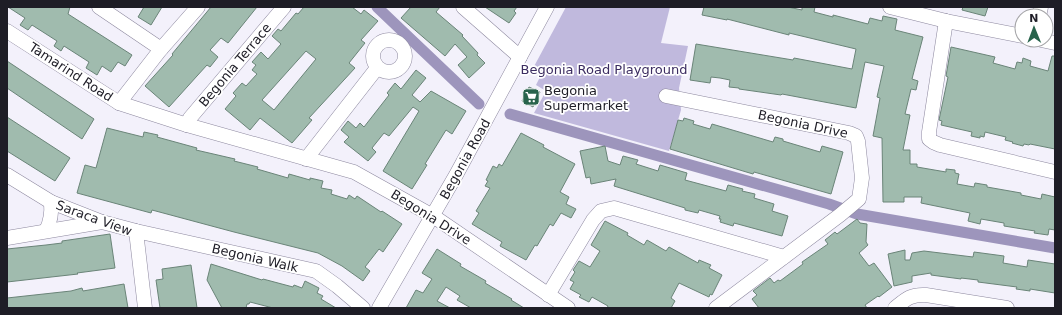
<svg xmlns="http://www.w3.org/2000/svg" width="1062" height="315" font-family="'DejaVu Sans',sans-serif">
<rect width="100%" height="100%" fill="#f3f1fb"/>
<path fill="#c0b9dd" d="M566,7H670L661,43L688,46L679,88L681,110L669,151L534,113L546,91L536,85L540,77L531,72Z"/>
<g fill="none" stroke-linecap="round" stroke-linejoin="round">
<g stroke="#9d95bc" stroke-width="11">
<path d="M377,7L479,104"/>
<path d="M510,114L829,204L857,214L1055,248"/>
</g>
</g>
<g fill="#a0bbae" stroke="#6a8478" fill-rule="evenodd">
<path d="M8,7H70L68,14L132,55L125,66L118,62L111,72L102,66L97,75L86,68L89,62L64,46L61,51L54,46L57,41L32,25L28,30L20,25L25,18Z"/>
<path d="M144,7H162L151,25L138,17Z"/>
<path d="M211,7H257L228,43L221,38L210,50L218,57L210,67L207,65L197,76L169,107L145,86L173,55L172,54Z"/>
<path d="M304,7H352L361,14L364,10L378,21L361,40L365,43L349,63L355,68L309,118L312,120L292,143L260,118L250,130L225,109L236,96L233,93L242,83L246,86L257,74L252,70L256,65L252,62L261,52L268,59L281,44L272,36L278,29L281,31L296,13L298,14ZM306,51L316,59L274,110L262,100Z"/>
<path d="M411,7H440L436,12L463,35L462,36L478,53L477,55L485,63L469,78L458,65L467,57L455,44L445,56L401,18Z"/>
<path d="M485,7H517L514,11L516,13L509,23Z"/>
<path d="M704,7H788L802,10V7H815L814,12L833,17V15L868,24L870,18L882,21L883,16L897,19L895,30L923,37L912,79L918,81L916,90L911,89L905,114L910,115L903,150H910V164H917V167L946,172V169L955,170V173L959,174L957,184L974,187L975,183L987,185V187L1021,193V195L1041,199L1042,194L1055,197V230L1049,229L1048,235L1034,233L1035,231L1004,226V223L981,219L980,224L968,221L970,213L921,203L922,197H904V202H883L882,138L873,136L880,98L877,97L884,66L865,62L856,108L782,94L781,95L739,89V88L729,87L730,80L720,78L711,77L710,83L690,80L696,44L793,60L794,58L852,69L856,49L789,33V35L727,19V20L702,15Z"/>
<path d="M963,7H988L985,16L962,10Z"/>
<path d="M951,47L995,57L993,63L1015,69L1017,62L1022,63L1023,58L1031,61L1030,66L1048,71L1052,56H1055V149L1030,144L1029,145L1024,144L1023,146L1012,143L1013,142L1005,140L1006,137L985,132L984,137L980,136V138L971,136L972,132L941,125L942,121L939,120L948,77L946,76Z"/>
<path d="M7,61L94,119L82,139L7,88Z"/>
<path d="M416,70L426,78L412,95L420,102L431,91L466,111L452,134L446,130L425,164L427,165L412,189L383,171L419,111L413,107L389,136L384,133L372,148L376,152L368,161L344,142L349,137L341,130L348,121L356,128L360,123L364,127L389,95L387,93L395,83L401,89Z"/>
<path d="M529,87L540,92L533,107L522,101Z"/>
<path d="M7,117L70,158L55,181L7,151Z"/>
<path d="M684,118L694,121L693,124L710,129L712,124L773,142L775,137L783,139V141L820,152L822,146L843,152L831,194L754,172L753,174L670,149L678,120L683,121Z"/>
<path d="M107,128L143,137L144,132L158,135L157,137L197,148L196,150L235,159L234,161L258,167L257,169L288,178L289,174L310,180V178L323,181L321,188L332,190L331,194L347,199L349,195L355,199L357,196L381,212L382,211L402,224L383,252L379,249L365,267L370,271L363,281L342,266L318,253L234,232L152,210L151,213L77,193L85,165L96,168Z"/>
<path d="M521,133L544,145L543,147L575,164L560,192L569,197L566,204L576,209L571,218L561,213L553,226L550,224L537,246L535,245L526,260L500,246L502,242L472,224L479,213L476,211L490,188L485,186L488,181L486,180L493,166L497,168L499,164L502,166Z"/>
<path d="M605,146L608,161L620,165L623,156L638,160L636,164L658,171L660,165L687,173L685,180L726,191L728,185L743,189L742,191L755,194L754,198L774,204L772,211L788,216L782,236L734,223L733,226L720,222L721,219H719L720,216L699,210L698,213L685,210V208L614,186L616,179L591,184L590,177L586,178L580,151Z"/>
<path d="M857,219L860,223L867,224L866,242L868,245L859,253L869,266L874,263L892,287L879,297L878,296L865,305L867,308H759L752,299L757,295L753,291L770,278L774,283L778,280L780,281L803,264L802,262L828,244L825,240L835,232L837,234Z"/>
<path d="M605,221L628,233L627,235L644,245L647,240L666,251L669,247L698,263L699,260L711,265L709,268L722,275L712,295L710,294L709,297L679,283L671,298L675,301L671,308H607L608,306L592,297L589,302L579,297L581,295L570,289L574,282L570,280L575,272L573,270L579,261L590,267L600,251L591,245Z"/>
<path d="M110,234L115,268L77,273L78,274L7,282V249L46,245L62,243V241Z"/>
<path d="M437,249L461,264L460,266L486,281L485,283L512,299L511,300L524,308H471L457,300L460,296L446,287L437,301L450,308H406L416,290L423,293L432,279L422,273Z"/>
<path d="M905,250V260H910L912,253L924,251L973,257L974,252L1004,256L1003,263L1027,267L1028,260L1055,264V293L1030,289V291L1016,289L1017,287L978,282V280L961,278V279L931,275V273L912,276V282L894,286L888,254Z"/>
<path d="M211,264L262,280L263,279L293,287L294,285L302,288L305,281L319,288L317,293L323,296L321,299L336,308H273L250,302L249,304H247L246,308H222L207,280Z"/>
<path d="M191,265L197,308H160L156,280L163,279L162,269Z"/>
<path d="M124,284L128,308H7V298L71,291L82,288L83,291Z"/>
</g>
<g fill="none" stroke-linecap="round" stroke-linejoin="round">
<defs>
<g id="minor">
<path d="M99,7L161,49"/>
<path d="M463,7L520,57"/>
<path d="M890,7L946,21L1022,36"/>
<path d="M1039,16L1041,7"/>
<path d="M946,21L929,132V139L933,142L940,145L1055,172"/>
<path d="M7,31L119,103L187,125L354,172L433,216L568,308"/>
<path d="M1041,40L1055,43"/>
<circle cx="389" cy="56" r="16"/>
<path d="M666,96L849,133L856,136L858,141L862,178L859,199L840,215L716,308"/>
<path d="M119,103L161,49L198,7"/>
<path d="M187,125L190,118L284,7"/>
<path d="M306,159L377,68"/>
<path d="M7,175L51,202L102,222L136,231L316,271L337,286L363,308"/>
<path d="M46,231C51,221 52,213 51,202"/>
<path d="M136,231L145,308"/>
<path d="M7,238L102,222"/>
<path d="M548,295L593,220L601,211L614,208L784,257"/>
<path d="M379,308L456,175L547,7"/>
<path d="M895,308C906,299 911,294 926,295L1007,308"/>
</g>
</defs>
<use href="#minor" stroke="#8d889f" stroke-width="15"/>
<use href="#minor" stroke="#fff" stroke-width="14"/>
</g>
<defs>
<symbol id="supermarket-square" viewBox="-11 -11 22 22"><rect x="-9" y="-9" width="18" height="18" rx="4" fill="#28634c" stroke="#fff"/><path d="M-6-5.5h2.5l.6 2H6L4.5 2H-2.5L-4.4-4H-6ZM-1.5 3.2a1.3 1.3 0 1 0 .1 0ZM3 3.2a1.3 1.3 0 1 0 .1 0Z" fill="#fff"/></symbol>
</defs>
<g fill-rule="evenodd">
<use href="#supermarket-square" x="521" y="87" width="20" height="20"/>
</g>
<g text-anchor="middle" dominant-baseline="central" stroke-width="3.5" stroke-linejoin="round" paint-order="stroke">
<g font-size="13" fill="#1e1d26" stroke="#fff">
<text transform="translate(235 65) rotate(-50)">Begonia Terrace</text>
<text transform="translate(71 72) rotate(33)">Tamarind Road</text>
<text transform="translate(803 124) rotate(12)">Begonia Drive</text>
<text transform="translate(465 159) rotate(-61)">Begonia Road</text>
<text transform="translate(431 217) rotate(32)">Begonia Drive</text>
<text transform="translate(94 218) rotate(20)">Saraca View</text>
<text transform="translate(255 258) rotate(13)">Begonia Walk</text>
</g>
<g font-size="13" fill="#3c2d61" stroke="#fff">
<text x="604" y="69">Begonia Road Playground</text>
</g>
<g font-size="13" fill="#1e1d26" stroke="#fff" text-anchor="start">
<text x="544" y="90">Begonia<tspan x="544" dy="15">Supermarket</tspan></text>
</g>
</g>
<rect width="1062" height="315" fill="none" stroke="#1e1d26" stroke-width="16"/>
<g transform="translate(1034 28) rotate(359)"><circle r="19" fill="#ffffff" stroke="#a5a5a8"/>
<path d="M0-3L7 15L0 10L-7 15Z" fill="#28634c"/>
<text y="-6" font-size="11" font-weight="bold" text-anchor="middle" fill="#1e1d26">N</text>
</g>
</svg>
